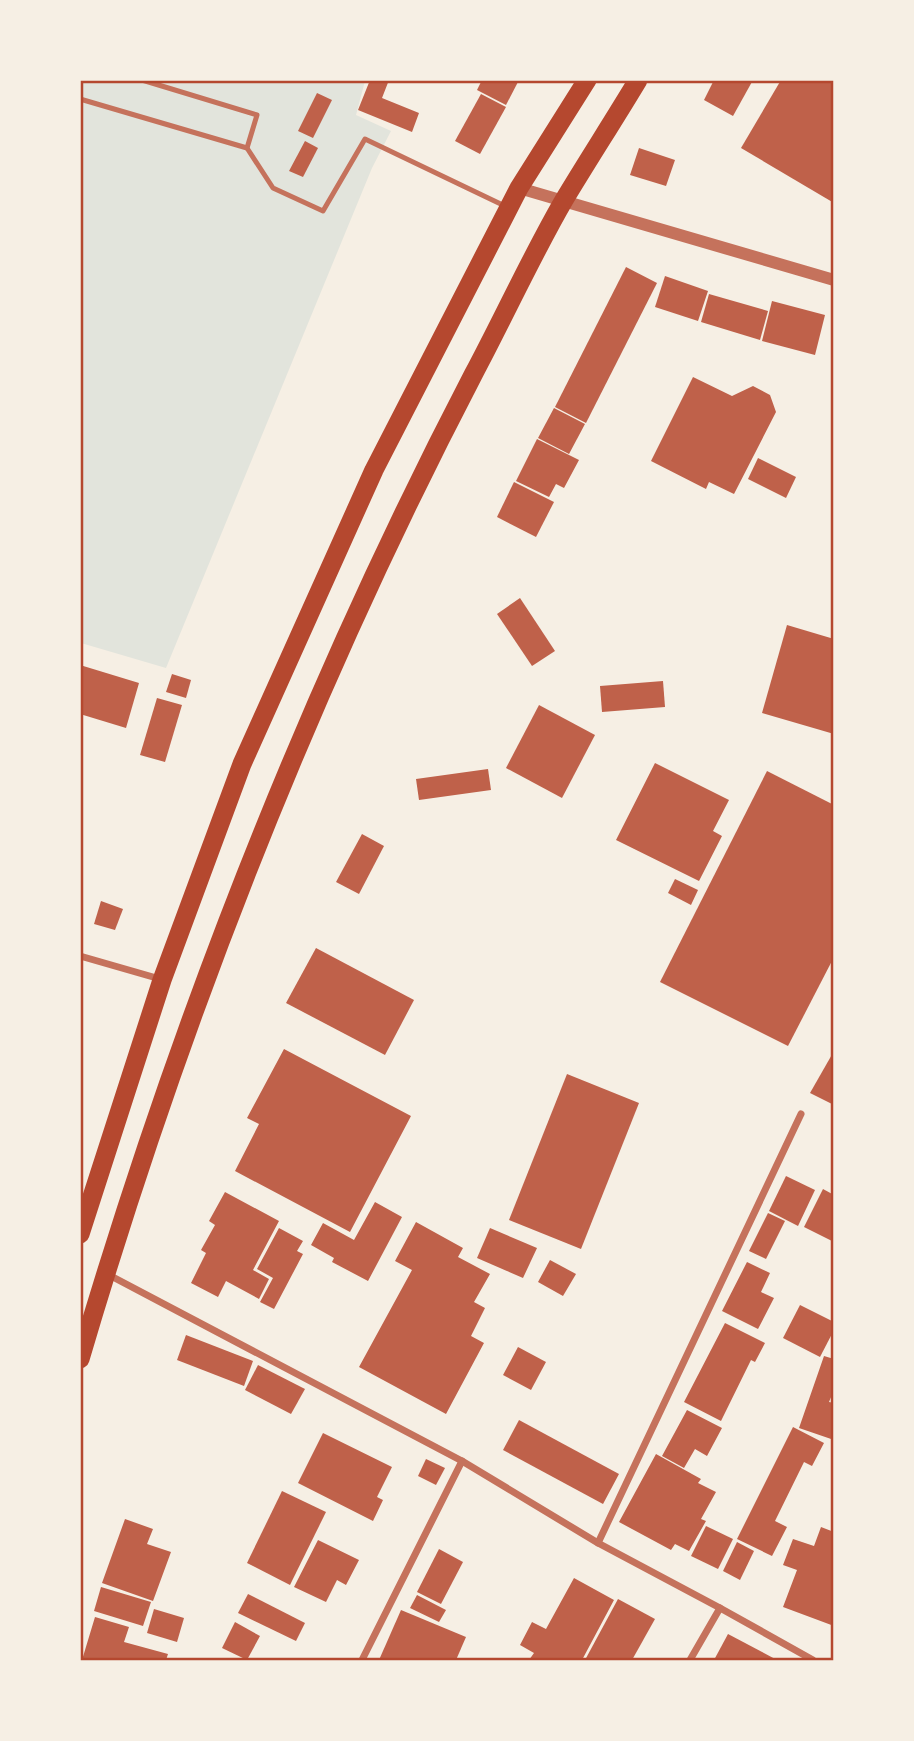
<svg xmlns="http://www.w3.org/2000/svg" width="914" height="1741" font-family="'Open Sans',sans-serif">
<rect width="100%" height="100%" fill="#f6efe4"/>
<path fill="#e2e4dc" d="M80,81H365L356,115L391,131L372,168L166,668L81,643Z"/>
<g fill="#bf614a">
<path d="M370,80H389L382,98L419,113L412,132L358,110Z"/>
<path d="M482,80H519L506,105L477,90Z"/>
<path d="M714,80H753L733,116L704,100Z"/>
<path d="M781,80H834V203L741,148Z"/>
<path d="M317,93L332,100L313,138L298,131Z"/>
<path d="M481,94L506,107L480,154L455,141Z"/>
<path d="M305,141L318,148L303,177L289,171Z"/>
<path d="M639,148L675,160L666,186L630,175Z"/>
<path d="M626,267L657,283L586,423L555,407Z"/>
<path d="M665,276L708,291L698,321L655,307Z"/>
<path d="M709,294L768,311L760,340L701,322Z"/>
<path d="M772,301L825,315L815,355L762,341Z"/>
<path d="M693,377L732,396L753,386L770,395L776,412L734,494L709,482L706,489L651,461Z"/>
<path d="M554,408L585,424L569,454L538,438Z"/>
<path d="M537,439L579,460L564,488L556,484L549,497L516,481Z"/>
<path d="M758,458L796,477L786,498L748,479Z"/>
<path d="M514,482L554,502L536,537L497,517Z"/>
<path d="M520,598L555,651L532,666L497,614Z"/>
<path d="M787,625L834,639V734L762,713Z"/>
<path d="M80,665L139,683L126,728L80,714Z"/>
<path d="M172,674L191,680L186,698L166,692Z"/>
<path d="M663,681L665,707L602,712L600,686Z"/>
<path d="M157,698L182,705L165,762L140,755Z"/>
<path d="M539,705L595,735L562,798L506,768Z"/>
<path d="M655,763L729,800L713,831L722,836L699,881L616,840Z"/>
<path d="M488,769L491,790L419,800L416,779Z"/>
<path d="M767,771L834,805V957L788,1046L660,982Z"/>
<path d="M362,834L384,846L359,894L336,882Z"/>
<path d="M675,879L698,890L691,905L668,893Z"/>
<path d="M101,901L123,909L115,930L94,924Z"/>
<path d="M316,948L414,1000L385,1055L286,1003Z"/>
<path d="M284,1049L411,1116L350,1232L235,1171L259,1124L247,1118Z"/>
<path d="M834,1051V1105L810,1093Z"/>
<path d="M567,1074L639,1103L581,1249L509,1220Z"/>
<path d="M786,1176L815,1190L798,1226L769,1211Z"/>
<path d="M823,1189L834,1195V1242L804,1227Z"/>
<path d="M225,1192L279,1221L253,1270L269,1279L259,1299L226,1281L218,1297L191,1283L206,1253L201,1250L215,1225L209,1221Z"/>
<path d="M375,1202L402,1217L368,1281L332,1262L334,1258L311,1245L323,1223L354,1240Z"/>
<path d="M768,1213L785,1221L766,1259L749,1251Z"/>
<path d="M416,1222L463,1248L458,1257L490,1274L474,1302L485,1308L471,1336L484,1343L446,1414L359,1367L412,1270L395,1261Z"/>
<path d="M279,1228L303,1241L297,1251L303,1254L274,1309L260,1302L273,1278L257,1269Z"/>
<path d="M490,1228L537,1248L523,1278L477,1258Z"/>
<path d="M550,1260L576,1274L563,1296L538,1282Z"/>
<path d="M747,1262L770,1273L761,1292L774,1298L758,1329L722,1311Z"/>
<path d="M800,1305L834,1322V1330L820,1357L783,1338Z"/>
<path d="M725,1323L765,1343L755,1362L751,1360L721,1421L684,1402Z"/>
<path d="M186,1335L253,1361L244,1386L177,1360Z"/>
<path d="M518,1347L546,1362L531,1390L503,1375Z"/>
<path d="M824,1356L834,1359V1390L829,1402L834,1403V1440L799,1428Z"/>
<path d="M258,1365L305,1389L291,1414L245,1390Z"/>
<path d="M687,1410L722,1428L707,1456L695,1449L684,1468L662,1456Z"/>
<path d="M519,1420L619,1474L603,1504L503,1450Z"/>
<path d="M793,1427L824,1443L812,1466L804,1462L775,1521L787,1527L772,1556L737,1539Z"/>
<path d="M323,1433L392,1467L377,1497L383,1500L373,1521L298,1483Z"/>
<path d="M656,1454L701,1479L698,1483L716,1492L701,1519L706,1521L689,1551L675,1544L671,1550L619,1522Z"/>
<path d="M426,1459L445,1468L436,1485L418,1476Z"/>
<path d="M282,1491L326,1512L290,1585L247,1563Z"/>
<path d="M125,1519L153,1529L147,1544L171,1552L153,1601L102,1583Z"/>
<path d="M706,1526L733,1539L718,1569L691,1556Z"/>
<path d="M821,1527L834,1532V1626L783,1607L797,1570L783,1565L793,1539L814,1546Z"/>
<path d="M318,1540L359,1560L346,1585L337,1580L326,1602L294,1587Z"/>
<path d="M737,1542L754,1551L740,1580L723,1571Z"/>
<path d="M439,1549L463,1562L441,1604L417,1592Z"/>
<path d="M574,1578L614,1600L582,1660H529L534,1653L520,1645L532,1622L546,1629Z"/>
<path d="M101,1587L151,1602L143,1626L94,1611Z"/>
<path d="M248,1594L305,1623L296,1641L238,1613Z"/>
<path d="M417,1595L446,1610L439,1622L410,1608Z"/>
<path d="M618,1599L655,1619L632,1660H585Z"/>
<path d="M154,1609L184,1618L177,1642L147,1633Z"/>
<path d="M401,1610L466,1637L456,1660H379Z"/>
<path d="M95,1617L129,1627L124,1642L168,1654L166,1660H82Z"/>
<path d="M235,1622L260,1636L247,1660L222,1648Z"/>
<path d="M728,1634L777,1660H714Z"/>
</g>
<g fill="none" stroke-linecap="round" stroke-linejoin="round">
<g stroke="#c5725c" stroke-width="5">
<path d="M142,80L257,115L247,148L273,188L323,211L365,139L507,207"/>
<path d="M80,99L247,148"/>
</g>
<g stroke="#c5725c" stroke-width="7">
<path d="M80,956L160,979"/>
<path d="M109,1275L462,1461L598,1543L720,1608L813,1660"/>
<path d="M598,1543L801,1114"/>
<path d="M362,1660L462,1461"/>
<path d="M690,1660L720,1608"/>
</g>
<path stroke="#c5725c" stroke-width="12" d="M519,188L834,280"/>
<g stroke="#b5482f" stroke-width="19">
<path d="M80,1234L162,980L242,764L374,470L519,188L587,80"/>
<path d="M80,1359C180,1020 310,688 473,375C504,317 531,257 564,200C588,160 614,120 638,80"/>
</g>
</g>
<rect width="914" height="1741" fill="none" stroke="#f6efe4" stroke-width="164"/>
<rect x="82" y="82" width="750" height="1577" fill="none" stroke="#b5482f" stroke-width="2.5"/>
</svg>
